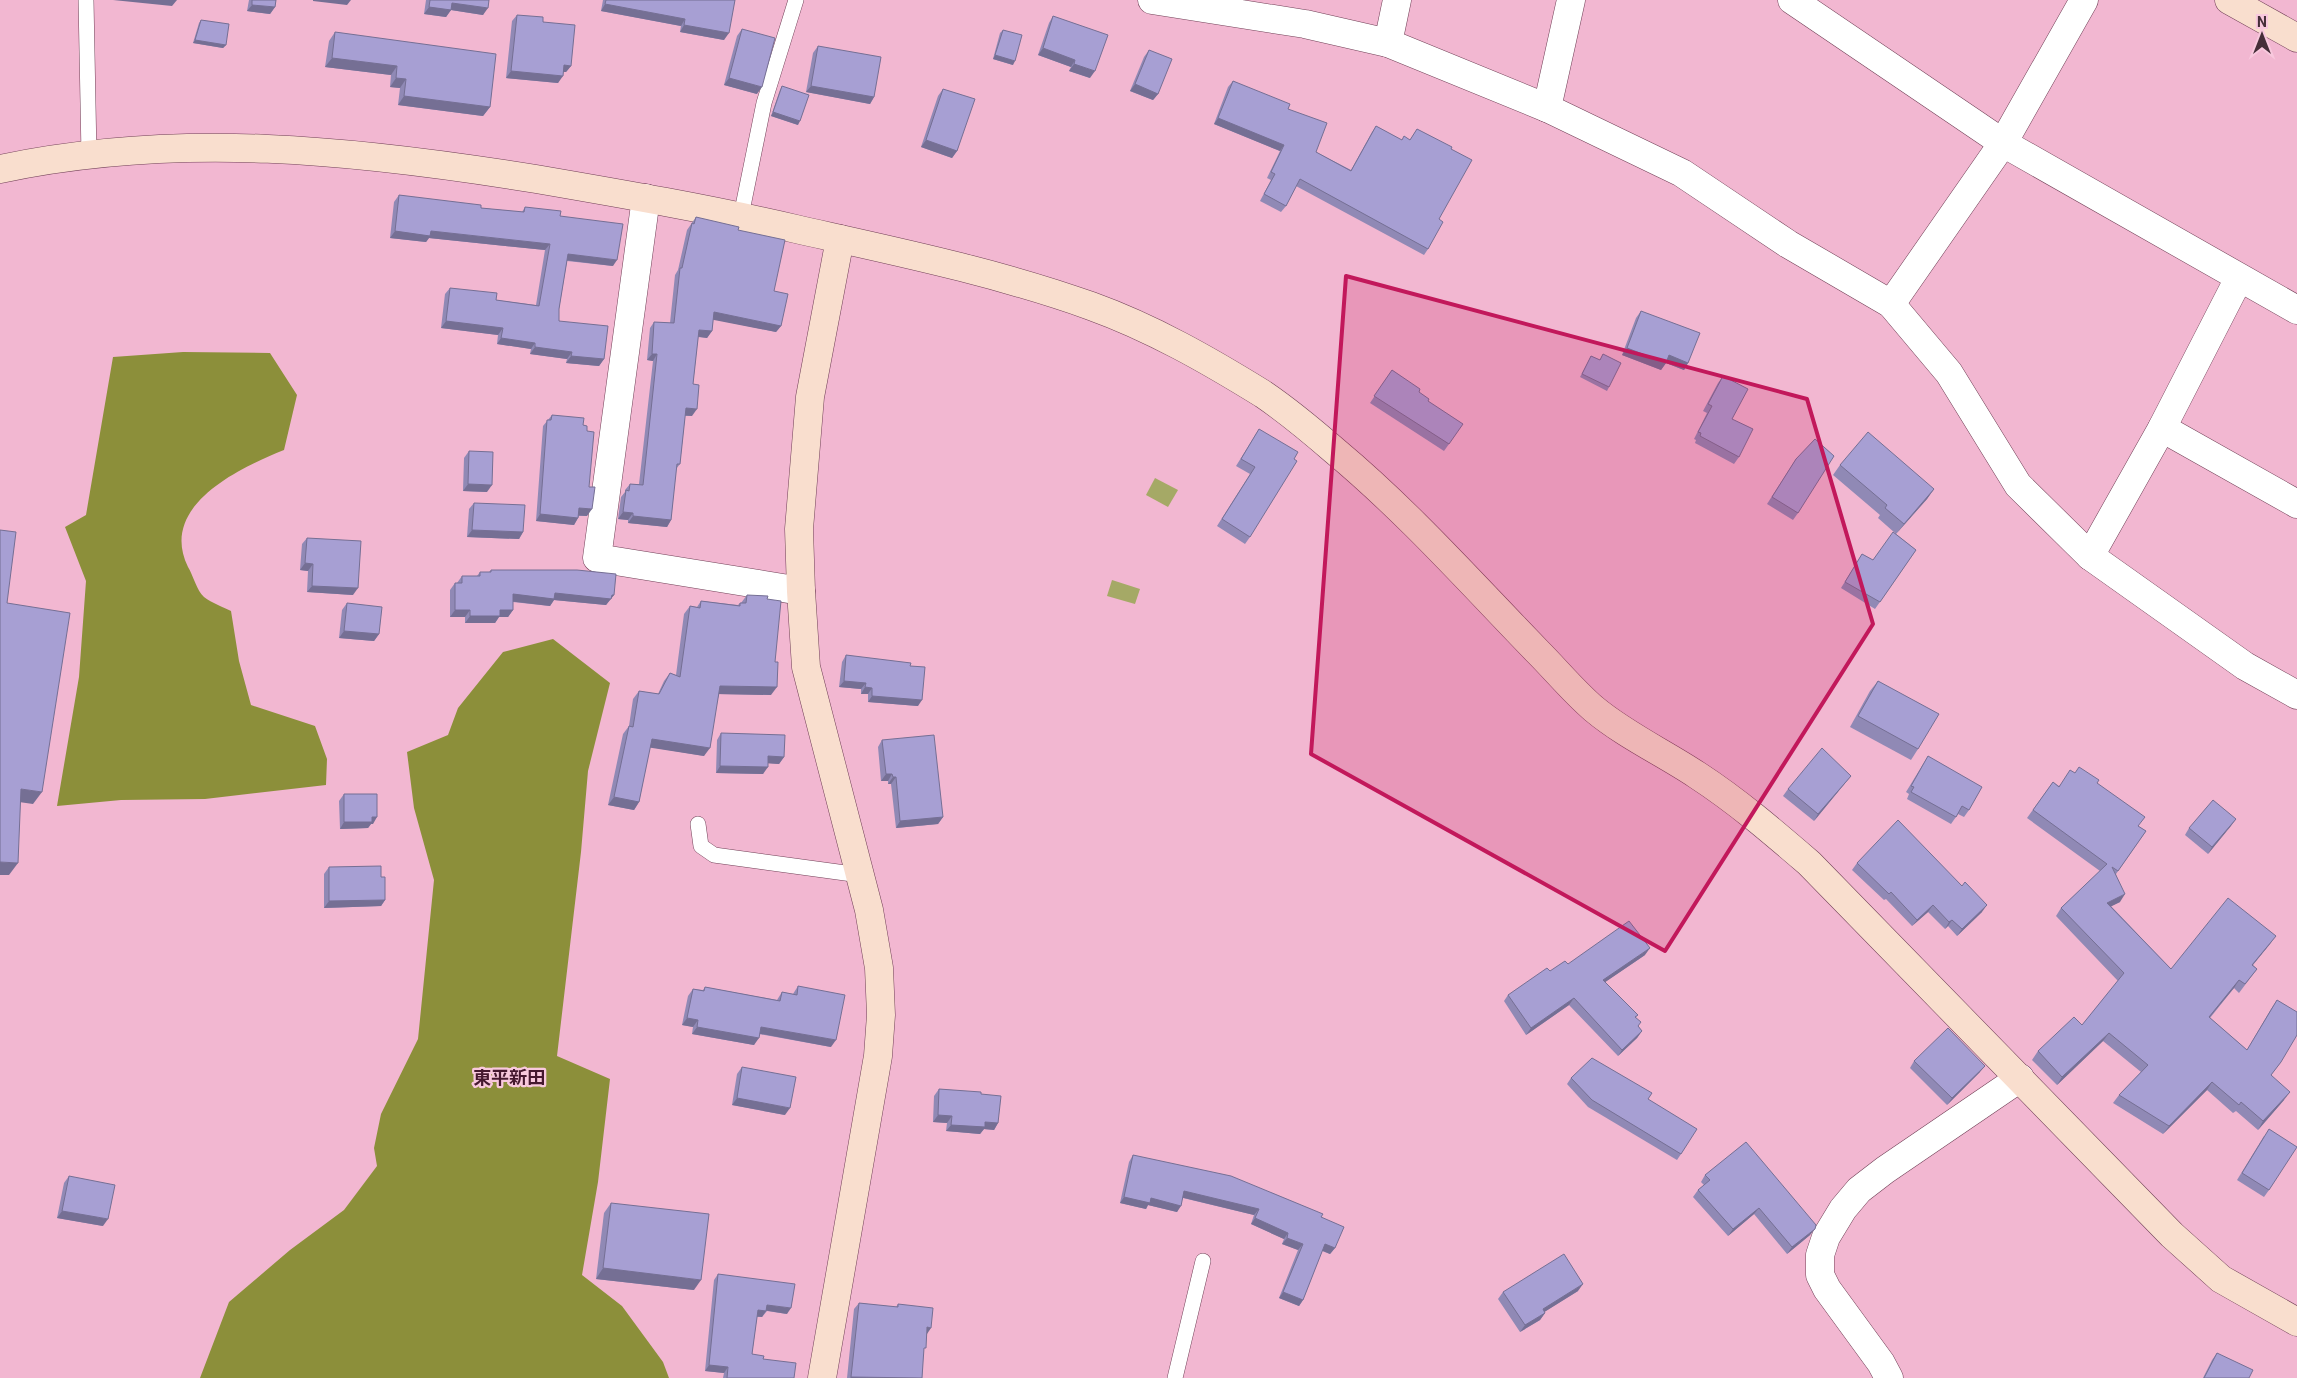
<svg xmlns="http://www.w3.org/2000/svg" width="2297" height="1378" font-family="Roboto,'Noto Sans JP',sans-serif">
<rect width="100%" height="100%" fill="#f2b7d1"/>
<g fill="#a5a966">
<path d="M1155,478L1178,490L1168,507L1146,495Z"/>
<path d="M1112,580L1140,589L1135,604L1107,596Z"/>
</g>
<g fill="#8c8f3a">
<path d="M183,352L270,353L297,395L284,450C239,468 158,506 188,567C193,575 197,591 204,597C212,603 223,607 231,611L239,661L251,705L315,726L327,759L326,785L205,799L121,800L57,806L79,677L86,581L65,527L86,515L113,357Z"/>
<path d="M553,639L610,683L588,771L581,852L557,1056L610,1079L598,1182L582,1275L622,1306L663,1362L669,1378H200L229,1302L290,1250L344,1210L377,1166L374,1148L381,1114L418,1039L434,880L414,808L407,752L448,735L458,708L503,652Z"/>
</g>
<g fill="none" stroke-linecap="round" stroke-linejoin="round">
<defs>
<g id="lane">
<path d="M86,0L89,155"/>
<path d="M741,216L764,103L796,0"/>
<path d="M698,824L701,846L714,855L860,875"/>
<path d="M1175,1378L1203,1261"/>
</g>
<g id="street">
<path d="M1152,0L1305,24L1388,43L1547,108L1682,173L1788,244L1891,304L1949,373L2018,485L2090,556L2245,666L2297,695"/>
<path d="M1792,0L2003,143L2297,310"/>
<path d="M1388,43L1397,0"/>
<path d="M1547,108L1571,0"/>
<path d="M646,198L597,558L801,591"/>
<path d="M1891,304L2003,143L2084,0"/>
<path d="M2162,428L2297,504"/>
<path d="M2090,556L2162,428L2239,278"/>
<path d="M1889,1378L1881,1363L1827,1289L1820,1275V1255L1826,1237L1843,1209L1859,1190L1885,1170L2020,1078"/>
</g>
<g id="secondary">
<path d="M2229,0L2297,38"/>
<path d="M0,169C180,131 356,150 536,179C623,194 710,209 796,229C894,251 996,272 1091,306C1152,328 1208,360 1263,394C1288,411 1312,431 1335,451C1408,512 1471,583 1537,651C1556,670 1574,692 1594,709C1625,735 1664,753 1697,775C1737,801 1773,832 1809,863L2172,1235L2221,1279L2297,1322"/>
<path d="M822,1378L878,1056L881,1015L879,968L869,910L806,667L801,591L799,529L810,397L840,239"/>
</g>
</defs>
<use href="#lane" stroke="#714057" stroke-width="16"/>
<use href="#street" stroke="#714057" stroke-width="29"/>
<use href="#secondary" stroke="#714057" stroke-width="29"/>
<use href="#lane" stroke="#fff" stroke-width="15"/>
<use href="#street" stroke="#fff" stroke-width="28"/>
<use href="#secondary" stroke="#f9dece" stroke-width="28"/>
</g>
<g fill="#9089b5">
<path d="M249,0H276L275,7L270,14L247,11Z"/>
<path d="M426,0H489L483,15L451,10L446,17L424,14Z"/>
<path d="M603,0H735L724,40L680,32L681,26L601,11Z"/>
<path d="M517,15L543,22L571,66L566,72H563L558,83L506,78L512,21Z"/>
<path d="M1053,16L1090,78L1069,71L1071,67L1038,55L1049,23Z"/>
<path d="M201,20L226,45L223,48L193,43L199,23Z"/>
<path d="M742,29L757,94L724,85L737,36Z"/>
<path d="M1003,30L1013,65L993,59L1000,33Z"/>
<path d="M335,32L490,107L483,116L398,105L400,88L390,87L391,75L325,67L329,41Z"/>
<path d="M818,46L874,97L870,104L806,92L813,53Z"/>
<path d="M1149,50L1158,94L1153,100L1130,91L1144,57Z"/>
<path d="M1233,81L1288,109L1316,152L1351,170L1372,132L1376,126L1401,140H1410L1417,129L1451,149L1439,219L1428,249L1424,255L1296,186L1286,206L1281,212L1260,201L1271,180L1267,178L1280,151L1214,124L1228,87Z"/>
<path d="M782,86L798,125L771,116L780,90Z"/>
<path d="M943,89L957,151L952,158L921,147L938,96Z"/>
<path d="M399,195L481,208L522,212L525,207L560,216L613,266L567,261L559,309V321L604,359L599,366L566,363L567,359L530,354L531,349L497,344L498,335L441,328L445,294L450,288L496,300L536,305L545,250L429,238L426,242L390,238L394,202Z"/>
<path d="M696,217L738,230L774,291L781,326L776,332L713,319L712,331L707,338L698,337L693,384L692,416H685L680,464L676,469L671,520L667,527L628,523V520L618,519L621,497L625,492V490L630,484H639L653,361L647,360L650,328L654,322L670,323L675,275L678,270L687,230Z"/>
<path d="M1641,311L1688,363L1684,370L1666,363L1661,370L1622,355L1636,318Z"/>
<path d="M1603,354L1609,387L1607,391L1580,377L1591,356L1600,360Z"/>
<path d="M1392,370L1428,401L1449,444L1444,451L1370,403Z"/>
<path d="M1723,376L1732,419L1739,457L1734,464L1695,443L1696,440L1694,439L1707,413L1703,411L1718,383Z"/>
<path d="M552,415L583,425L587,431L589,487L587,516H579L574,525L536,521L543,426Z"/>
<path d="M1259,429L1250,537L1245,544L1217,526L1250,474L1236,466Z"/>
<path d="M469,451L487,492L463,491L464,458Z"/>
<path d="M1796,459L1798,513L1793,520L1767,504Z"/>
<path d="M1840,465L1934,489L1927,499L1896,534L1916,550L1875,609L1841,588L1862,554L1873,560L1895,533L1878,518L1880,515L1833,475Z"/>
<path d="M474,503L523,532L519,539L467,537L469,509Z"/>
<path d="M307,538L353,595L307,592L308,571L300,570L302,544Z"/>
<path d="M491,570L614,595L606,605L554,600L550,606L513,602V610L508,617H499L495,623H465V617H450V590L455,583H457L462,576H477L480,572H489Z"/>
<path d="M747,595L767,599L771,695L719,694L704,756L650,747L639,802L634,810L608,805L623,734L629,726L633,699L639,691L658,694L664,681L670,673L676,675L684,614L690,606L697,607L701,601L738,605L740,603H741Z"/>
<path d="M347,603L379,634L374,641L339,638L342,610Z"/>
<path d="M846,655L910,666L918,706L868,702V694H861V689L839,687L842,662Z"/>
<path d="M1878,681L1918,749L1911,760L1850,727L1870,691Z"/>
<path d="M721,733L784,757L779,764L768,763L763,774L716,773L717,740Z"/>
<path d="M882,740L943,817L938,824L896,828L891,784H888V781H881L878,747Z"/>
<path d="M1928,756L1969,810L1964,817L1958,814L1951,824L1907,799L1909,794L1906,792Z"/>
<path d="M2075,773L2097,783L2138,826L2146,831L2116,874L2120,902L2111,906L2171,969L2270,944L2253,965L2257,969L2239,993L2234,988L2210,1018L2247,1050L2271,1009L2277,1000L2281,1062L2271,1075L2284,1100L2258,1130L2236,1111L2233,1113L2207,1090L2163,1134L2113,1103L2119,1095L2141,1072L2103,1041L2057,1085L2032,1060L2038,1051L2082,1025L2118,981L2056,916L2061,908L2100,871L2027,818L2053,782L2059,786Z"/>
<path d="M1851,776L1814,821L1783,796L1788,789Z"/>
<path d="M344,794L373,824H371L368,828L340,829L339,801Z"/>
<path d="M2236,819L2208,854L2185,835L2189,828Z"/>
<path d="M1857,863L1982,912L1957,936L1948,926L1945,929L1928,912L1912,926L1886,899L1884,900L1852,870Z"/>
<path d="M329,867L381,877L385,900L381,906L324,908V874Z"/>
<path d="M1645,955L1605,982L1638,1015L1636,1017L1638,1026L1642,1031L1637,1038L1618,1056L1569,1005L1526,1035L1504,1001L1508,995L1550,971L1568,964Z"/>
<path d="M798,986L831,1047L759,1034L754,1045L692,1034L693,1027L682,1025L688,996L693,989L703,990L705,987L777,1000L782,992L793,994Z"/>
<path d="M1914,1061L1980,1072L1947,1105L1910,1068Z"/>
<path d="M742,1067L785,1115L732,1105L737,1074Z"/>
<path d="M1571,1078L1648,1099L1681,1154L1677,1160L1588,1107L1567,1084Z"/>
<path d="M939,1089L981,1094L998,1123L994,1130L984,1129L980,1134L946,1131L947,1123L933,1122L934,1096Z"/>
<path d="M2264,1136L2269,1190L2264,1197L2237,1180Z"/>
<path d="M1133,1155L1321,1217L1335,1248L1330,1254L1322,1251L1303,1300L1299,1306L1279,1298L1298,1250L1282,1244L1284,1239L1251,1224L1254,1215L1183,1198L1177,1212L1148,1205L1146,1209L1120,1203L1129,1162Z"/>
<path d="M1705,1175L1810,1235L1787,1254L1754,1214L1728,1236L1693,1197L1698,1190L1704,1185L1701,1182Z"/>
<path d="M69,1176L103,1226L57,1218L64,1183Z"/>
<path d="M611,1203L694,1290L596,1279L604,1213Z"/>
<path d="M718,1274L787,1314L767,1311L762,1317H757L752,1354L763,1359L794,1378H723L724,1373L705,1371L714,1280Z"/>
<path d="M1578,1291L1544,1312L1545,1313L1540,1320L1520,1332L1498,1299L1503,1292Z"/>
<path d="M859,1303L896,1307L898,1304L927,1334L923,1351L922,1378H847L854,1309Z"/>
<path d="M2217,1353L2249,1378H2203L2212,1360Z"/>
</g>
<g fill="#756f94">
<path d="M113,0H177L172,6Z"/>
<path d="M313,0H351L347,5L313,1Z"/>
<path d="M452,3L488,8L483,15L451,10L446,17L424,14L429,7Z"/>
<path d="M605,4L685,19L681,26L601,11Z"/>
<path d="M252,5L275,7L270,14L247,11Z"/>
<path d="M684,25L729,33L724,40L680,32Z"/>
<path d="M195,40L226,45L223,48L193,43Z"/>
<path d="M1043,48L1075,60L1071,67L1038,55Z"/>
<path d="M995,55L1015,61L1013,65L993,59Z"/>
<path d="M332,58L397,66L391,75L325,67Z"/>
<path d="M1074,64L1095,71L1090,78L1069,71Z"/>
<path d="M564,65L571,66L566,72H559Z"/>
<path d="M511,71L563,76L558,83L506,78Z"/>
<path d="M396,78L406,79L400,88L390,87Z"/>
<path d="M729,78L762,87L757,94L724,85Z"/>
<path d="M1135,84L1158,94L1153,100L1130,91Z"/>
<path d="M811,86L874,97L870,104L806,92Z"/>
<path d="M404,96L490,107L483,116L398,105Z"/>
<path d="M773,112L800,121L798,125L771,116Z"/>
<path d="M1218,118L1284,145L1280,151L1214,124Z"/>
<path d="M926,140L957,151L952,158L921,147Z"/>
<path d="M395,231H431L550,244L545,250L429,238L426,242L390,238Z"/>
<path d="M568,254L617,260L613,266L564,260Z"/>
<path d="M714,312L781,326L776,332L709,319Z"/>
<path d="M446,321L503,328L498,335L441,328Z"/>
<path d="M699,330L712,331L707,338L694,336Z"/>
<path d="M501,338L535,343L531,349L497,344Z"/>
<path d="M535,347L572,352L567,359L530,354Z"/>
<path d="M1627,348L1669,355L1688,363L1684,370L1666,363L1661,370L1622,355Z"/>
<path d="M652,354H657L653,361L647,360Z"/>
<path d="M571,356L604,359L599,366L566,363Z"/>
<path d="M686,408L697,409L692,416L681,415Z"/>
<path d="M468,484L492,485L487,492L463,491Z"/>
<path d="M1934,489L1927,499L1896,534L1904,524Z"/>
<path d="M579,508L592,509L587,516L574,515Z"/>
<path d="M623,512L633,513L628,520L618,519Z"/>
<path d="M540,514L578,518L574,525L536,521Z"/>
<path d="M633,516L671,520L667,527L628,523Z"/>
<path d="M472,530L523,532L519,539L467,537Z"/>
<path d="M305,563L313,564L308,571L300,570Z"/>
<path d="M312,586L358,588L353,595L307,592Z"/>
<path d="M555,593L612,595H614L606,605L554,600L550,606L508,601L513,594Z"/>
<path d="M455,610H470L465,617H450Z"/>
<path d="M500,610H513L508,617H499L495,623H465L470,616Z"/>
<path d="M344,631L379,634L374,641L339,638Z"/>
<path d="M844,681L866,683L861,689L839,687Z"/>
<path d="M720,686L777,687L771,695L715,694Z"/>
<path d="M865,687L872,688L868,694H861Z"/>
<path d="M872,696L922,700L918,706L868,702Z"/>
<path d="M652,739L710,748L704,756L646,747Z"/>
<path d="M768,756L784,757L779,764L763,763Z"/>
<path d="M720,766L768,767L763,774L716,773Z"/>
<path d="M886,774H892L888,781H881Z"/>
<path d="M1851,776L1846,782L1814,821L1818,814Z"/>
<path d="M893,777H896L891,784H888Z"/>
<path d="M21,789L42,792L33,804L12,801Z"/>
<path d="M614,797L639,802L634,810L608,805Z"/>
<path d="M372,817H377L373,824H371L368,828L340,829L344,822Z"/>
<path d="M943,817L938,824L896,828L900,821Z"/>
<path d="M2236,819L2231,826L2208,854L2212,847Z"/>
<path d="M0,862L18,863L9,875H0Z"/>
<path d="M2125,894L2120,902L2102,911L2107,903Z"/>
<path d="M385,900L381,906L324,908L329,901Z"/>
<path d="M1933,905L1928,912L1912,926L1917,920Z"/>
<path d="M1987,905L1982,912L1957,936L1962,929Z"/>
<path d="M1952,920L1948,926L1945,929L1949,922Z"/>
<path d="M2276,936L2270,944L2246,973L2252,965Z"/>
<path d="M1650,948L1645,955L1598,987L1603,980Z"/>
<path d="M2239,980L2234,988L2203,1025L2209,1017Z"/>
<path d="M1574,998L1569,1005L1526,1035L1531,1028Z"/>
<path d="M687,1018L698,1020L693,1027L682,1025Z"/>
<path d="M697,1027L759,1038L754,1045L692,1034Z"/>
<path d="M761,1027L836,1040L831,1047L756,1033Z"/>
<path d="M1642,1031L1637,1038L1618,1056L1622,1050Z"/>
<path d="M2109,1033L2103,1041L2057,1085L2062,1077Z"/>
<path d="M1985,1066L1980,1072L1947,1105L1952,1098Z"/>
<path d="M2212,1082L2207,1090L2163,1134L2169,1126Z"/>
<path d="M2290,1092L2284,1100L2258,1130L2263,1121Z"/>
<path d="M737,1098L790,1108L785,1115L732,1105Z"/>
<path d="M938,1115L952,1116L947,1123L933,1122Z"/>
<path d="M985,1122L998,1123L994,1130L984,1129L980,1134L946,1131L951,1125Z"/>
<path d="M1184,1191L1259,1209L1254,1215L1180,1197Z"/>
<path d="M1124,1197L1151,1198L1181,1206L1177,1212L1148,1205L1146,1209L1120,1203Z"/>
<path d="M1759,1208L1754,1214L1728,1236L1733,1229Z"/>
<path d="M62,1211L108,1219L103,1226L57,1218Z"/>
<path d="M1255,1218L1288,1233L1284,1239L1251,1224Z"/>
<path d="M1815,1229L1810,1235L1787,1254L1792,1247Z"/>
<path d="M1287,1238L1303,1244L1298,1250L1282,1244Z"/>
<path d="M1325,1244L1335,1248L1330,1254L1321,1250Z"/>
<path d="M603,1268L701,1280L694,1290L596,1279Z"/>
<path d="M1583,1284L1578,1291L1538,1316L1543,1309Z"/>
<path d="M1283,1292L1303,1300L1299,1306L1279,1298Z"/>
<path d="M767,1305L791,1308L787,1314L763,1310Z"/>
<path d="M758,1310L766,1311L762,1317L754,1316Z"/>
<path d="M1545,1313L1540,1320L1520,1332L1525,1325Z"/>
<path d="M927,1327L931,1328L927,1334Z"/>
<path d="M709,1365L728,1367L724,1373L705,1371Z"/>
<path d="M851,1377L903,1378H850Z"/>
</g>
<g fill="#a79fd3" stroke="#756f94">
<path d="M252,0H276L275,7L252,5Z"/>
<path d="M430,0H489L488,8L452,3L451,10L429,7Z"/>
<path d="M606,0H735L729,33L684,25L685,19L605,4Z"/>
<path d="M517,15L543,17V22L575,25L571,66L564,65L563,76L511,71Z"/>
<path d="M1053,16L1108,35L1095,71L1074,64L1075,60L1043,48Z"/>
<path d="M201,20L229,24L226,45L195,40Z"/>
<path d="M742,29L775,38L762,87L729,78Z"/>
<path d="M1003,30L1022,35L1015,61L995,55Z"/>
<path d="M335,32L496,54L490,107L404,96L406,79L396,78L397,66L332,58Z"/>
<path d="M818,46L881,57L874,97L811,86Z"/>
<path d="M1149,50L1172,59L1158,94L1135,84Z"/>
<path d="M1233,81L1290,104L1288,109L1327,123L1316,152L1351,171L1376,126L1402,140L1404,136L1410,140L1417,129L1452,147L1451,149L1472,160L1439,219L1443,222L1428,249L1300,179L1286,206L1264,194L1275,174L1271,172L1284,145L1218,118Z"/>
<path d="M782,86L809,95L800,121L773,112Z"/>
<path d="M943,89L975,99L957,151L926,140Z"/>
<path d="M399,195L481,205V208L524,212L525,207L561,211L560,216L623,224L617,260L568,254L559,309V321L608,326L604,359L571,356L572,352L535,347V343L501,338L503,328L446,321L450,288L497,293L496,300L539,306L550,244L431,231L430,236L395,231Z"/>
<path d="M696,217L739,227L738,230L785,240L774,291L788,294L781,326L714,312L712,331L699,330L693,384L699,385L697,409L686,408L680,464H677L671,520L633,516V513L623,512L626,490L629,491L630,484L643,485L657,354H652L654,322L674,323L680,268H682L692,223L694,224Z"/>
<path d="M1641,311L1700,333L1688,363L1669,355L1666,363L1627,348Z"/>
<path d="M1603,354L1621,363L1609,387L1582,374L1591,356L1600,360Z"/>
<path d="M1392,370L1420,389L1419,392L1429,399L1428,401L1463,424L1449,444L1374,396Z"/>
<path d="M1723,376L1748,389L1732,419L1753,429L1739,457L1700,436L1701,433L1698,432L1712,406L1708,404Z"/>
<path d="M552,415L584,418L583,425L587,426V431L594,432L589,487H595L592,509L579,508L578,518L540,514L547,420H551Z"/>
<path d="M1259,429L1298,452L1294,459L1297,461L1250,537L1222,519L1255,467L1241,459Z"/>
<path d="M1868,432L1934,489L1904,524L1885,508L1887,505L1840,465Z"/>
<path d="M1815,439L1834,456L1798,513L1772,497L1796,459Z"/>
<path d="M469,451L493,452L492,485L468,484Z"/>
<path d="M474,503L525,505L523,532L472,530Z"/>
<path d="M0,530L16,532L7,603L70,613L42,792L21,789L18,863L0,862Z"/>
<path d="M1893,532L1916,550L1880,602L1845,582L1862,554L1873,560Z"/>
<path d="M307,538L361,541L358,588L312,586L313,564L305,563Z"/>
<path d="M491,570H577L616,574L614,595H612L611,599L555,593L554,599L513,594V610H500V616H470V610H455V583H462V576H480V572H491Z"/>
<path d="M747,595L768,596L767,599L781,601L775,662H778L777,687L720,686L710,748L652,739L639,802L614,797L629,726L633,727L639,691L659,694L670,673L680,677L690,606L700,608L701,601L740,606V603H746Z"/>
<path d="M347,603L382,607L379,634L344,631Z"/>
<path d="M846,655L911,663L910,666L925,667L922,700L872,696V688L865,687L866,683L844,681Z"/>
<path d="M1878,681L1939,714L1918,749L1858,716Z"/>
<path d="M721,733L785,735L784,757L768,756V767L720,766Z"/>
<path d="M934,735L943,817L900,821L896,777H893L892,774H886L882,740Z"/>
<path d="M1822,748L1851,776L1818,814L1788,789Z"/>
<path d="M1928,756L1982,787L1969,810L1962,806L1956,817L1911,792L1914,787L1911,786Z"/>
<path d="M2079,767L2099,780L2097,783L2145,817L2138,826L2146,831L2118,871L2112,867L2125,894L2107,903L2171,969L2228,898L2276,936L2252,965L2257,969L2245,984L2239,980L2209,1017L2247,1050L2277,1000L2297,1012V1035L2281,1062L2271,1075L2290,1092L2263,1121L2241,1102L2239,1105L2212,1082L2169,1126L2119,1095L2148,1065L2109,1033L2062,1077L2038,1051L2074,1017L2082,1025L2124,973L2061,908L2107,864L2033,810L2053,782L2059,787L2070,770L2075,773Z"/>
<path d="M344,794H377V817H372V822H344Z"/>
<path d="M2213,800L2236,819L2212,847L2189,828Z"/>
<path d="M1898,820L1962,886L1965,882L1987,905L1962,929L1952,920L1949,922L1933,905L1917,920L1891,892L1889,894L1857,863Z"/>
<path d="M381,866V877H385V900L329,901V867Z"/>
<path d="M1629,921L1650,948L1603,980L1638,1015L1635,1017L1641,1022L1638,1026L1642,1031L1622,1050L1574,998L1531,1028L1508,995L1547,968L1550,971L1565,961L1568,964Z"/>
<path d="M798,986L845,995L836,1040L761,1027L759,1038L697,1027L698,1020L687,1018L693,989L704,991L705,987L780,1001L782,992L797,995Z"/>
<path d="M1948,1028L1985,1066L1952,1098L1914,1061Z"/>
<path d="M1592,1058L1652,1093L1648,1099L1697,1129L1681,1154L1592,1100L1571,1078Z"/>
<path d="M742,1067L796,1077L790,1108L737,1098Z"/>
<path d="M939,1089L981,1092V1094L1001,1096L998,1123L985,1122V1127L951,1125L952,1116L938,1115Z"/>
<path d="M2269,1129L2297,1147L2269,1190L2242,1173Z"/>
<path d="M1746,1142L1816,1225L1815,1229L1792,1247L1759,1208L1733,1229L1698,1190L1710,1180L1705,1175Z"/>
<path d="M1133,1155L1231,1176L1323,1214L1321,1217L1344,1227L1335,1248L1325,1244L1303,1300L1283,1292L1303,1244L1287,1238L1288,1233L1255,1218L1259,1209L1184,1191L1181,1206L1151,1198L1150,1203L1124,1197Z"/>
<path d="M69,1176L115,1185L108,1219L62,1211Z"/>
<path d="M611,1203L709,1214L701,1280L603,1268Z"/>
<path d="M1564,1254L1583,1284L1543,1309L1545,1313L1525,1325L1503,1292Z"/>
<path d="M718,1274L795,1284L791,1308L767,1305L766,1311L758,1310L752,1354L764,1356L763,1359L796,1363L794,1378H727L728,1367L709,1365Z"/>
<path d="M859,1303L898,1307V1304L933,1308L931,1328L927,1327L926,1348H924L922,1378L851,1377Z"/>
<path d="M2217,1353L2253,1370L2249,1378H2204Z"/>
</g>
<path fill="#c2185b" fill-opacity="0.2" stroke="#c2185b" stroke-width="4" stroke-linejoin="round" d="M1346,276L1807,399L1873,624L1665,951L1311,754Z"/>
<g text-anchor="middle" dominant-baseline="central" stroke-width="4.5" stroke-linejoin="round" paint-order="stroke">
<g font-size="18" font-weight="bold" fill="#45182f" stroke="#f8c8dd">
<text x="509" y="1077">東平新田</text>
</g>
</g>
<g transform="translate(2262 35)" stroke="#f8c8dd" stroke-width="4" paint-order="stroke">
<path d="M0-4L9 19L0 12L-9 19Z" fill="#452e38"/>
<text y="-8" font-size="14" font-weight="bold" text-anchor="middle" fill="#452e38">N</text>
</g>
</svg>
